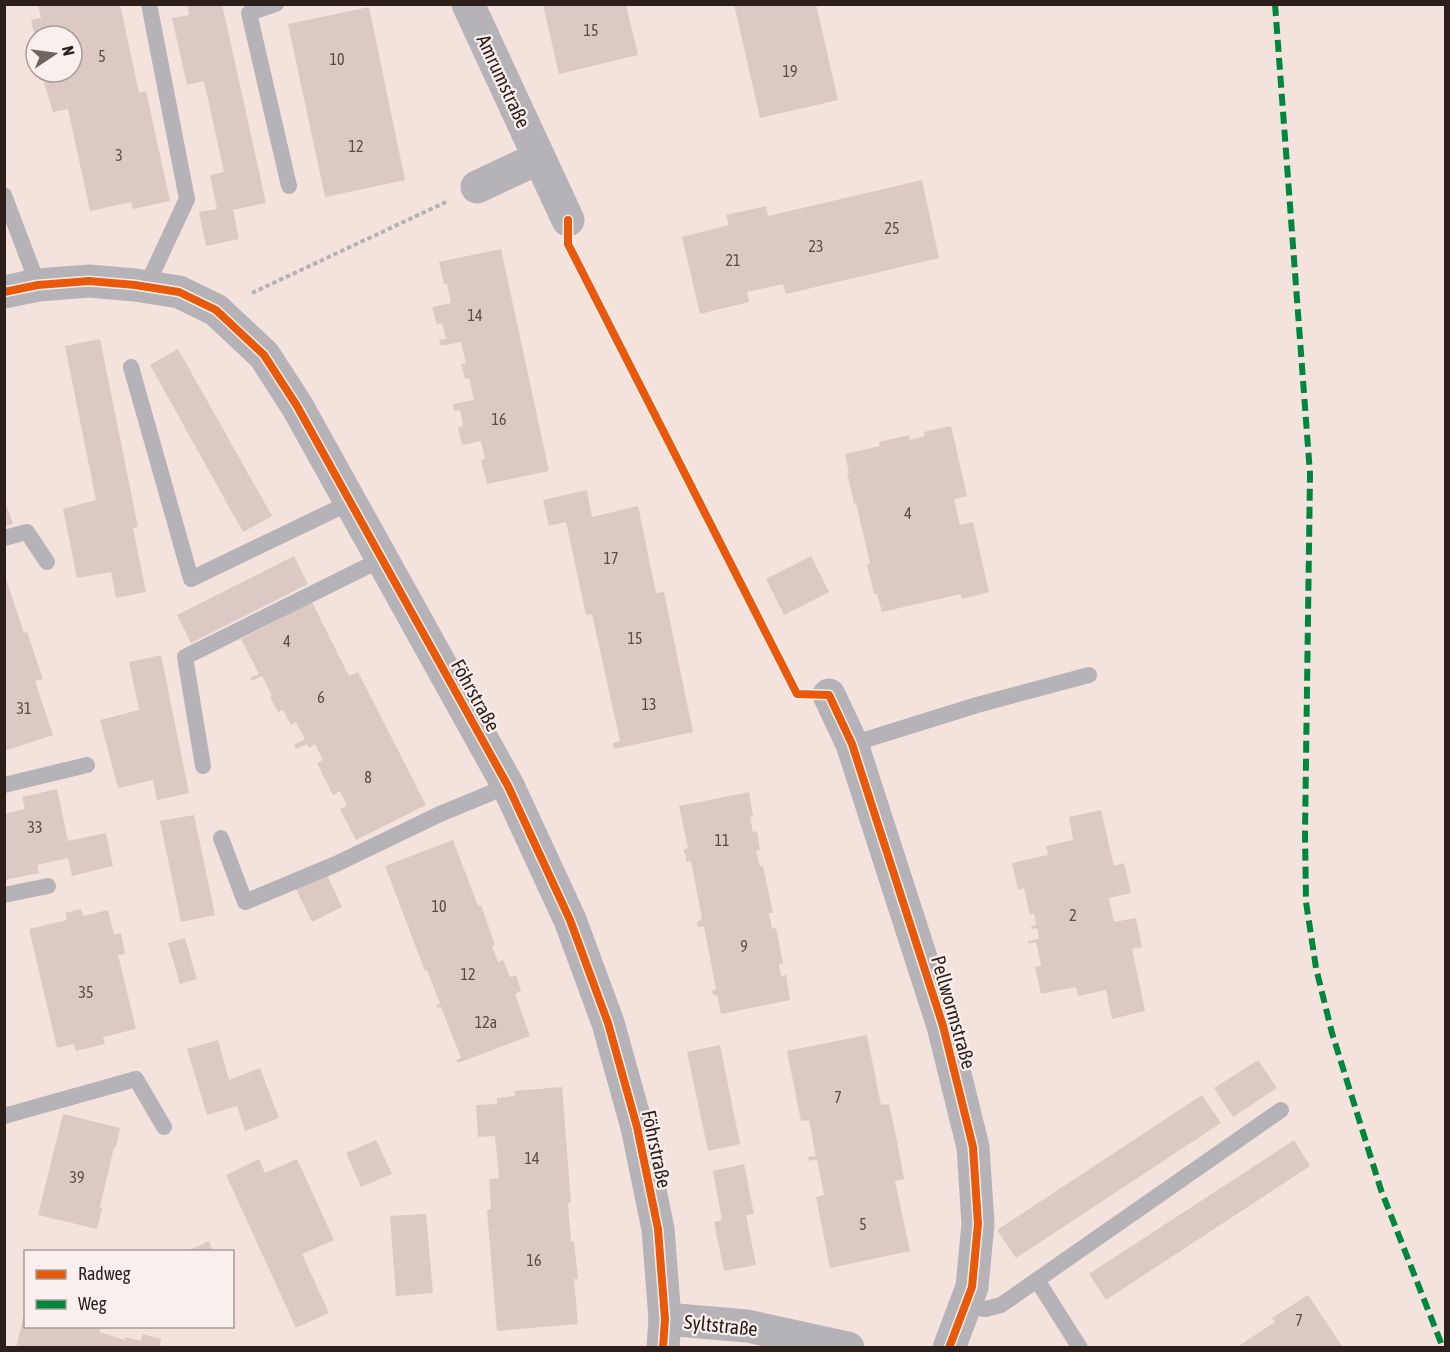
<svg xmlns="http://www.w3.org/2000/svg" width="1450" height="1352" font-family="'Asap Condensed',sans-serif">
<rect width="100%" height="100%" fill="#f4e2dd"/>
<g fill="#ddc9c3">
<path d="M38,4H120L139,93L146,91L170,201L133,209L131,202L90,211L68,109L53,112L41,72H72V36H35L31,20L41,18Z"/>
<path d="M187,4H222L266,203L233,210L239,239L206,246L199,212L217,209L210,175L224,172L204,81L187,85L172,18L189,15Z"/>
<path d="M734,4H816L838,100L760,118Z"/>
<path d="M543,5H626L638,55L559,74Z"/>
<path d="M369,7L405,180L325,197L288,24Z"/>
<path d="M922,180L939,258L786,294L783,284L747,292L749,302L700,314L682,237L729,225L726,215L766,206L768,216Z"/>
<path d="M501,249L549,471L487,484L481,460L485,459L481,441L462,445L458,428L463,426L460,410L454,411L453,404L474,400L469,378L465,379L461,364L466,363L461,342L441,346L439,340L446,339L442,323L437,325L432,307L451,303L447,284H444L439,262Z"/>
<path d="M100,339L138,527L133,528L146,592L116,598L111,572L77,578L63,509L96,500L65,346Z"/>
<path d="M178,349L272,516L243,532L150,365Z"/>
<path d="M951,426L967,496L954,499L960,525L973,522L989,592L962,599L961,594L882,612L877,594H874L867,564L870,563L856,503L854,504L847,473H849L845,454L880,446L879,442L909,435L910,440L925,436L924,432Z"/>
<path d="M587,490L592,517L638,506L656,593L664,592L693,732L614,749L613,743L620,741L592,614L586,615L566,522L549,526L543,500Z"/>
<path d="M4,498L13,524L4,526Z"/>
<path d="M294,556L308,584L191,643L177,615Z"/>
<path d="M811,556L829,592L784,615L766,579Z"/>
<path d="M4,573L24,633L27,632L43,679L35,681L53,735L4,751Z"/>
<path d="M312,602L349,676L358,672L426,805L356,840L340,809L347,806L340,791L333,795L317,763L323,760L315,744L309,748L307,744L296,749L294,745L305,739L296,722L291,725L283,710L278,712L270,697L272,696L262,676L252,681L250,678L259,674L241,639Z"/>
<path d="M161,655L189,793L157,800L153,780L118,788L100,720L139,710L129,662Z"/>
<path d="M57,789L68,841L106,833L113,866L72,876L68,858L37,865L39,873L4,880V814L25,809L22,797Z"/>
<path d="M749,792L753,816L750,817L753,832L757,831L760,850L756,851L760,866H763L773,913H769L772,929L776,928L783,963L779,964L781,976L786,975L790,1000L721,1014L717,995L715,996L711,991L716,989L704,926L698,927L697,922L702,919L691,861L686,862V856L683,850L688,848L679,806Z"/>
<path d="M1101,810L1114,866L1124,863L1131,893L1109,898L1114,922L1136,918L1142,947L1132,949L1145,1011L1112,1019L1106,990L1078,996L1076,987L1041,994L1035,967L1041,966L1036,942L1029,944L1028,941L1039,939L1037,928L1032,929L1031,926L1036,925L1034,913L1030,915L1024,888L1018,890L1012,863L1048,855L1046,846L1073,840L1069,817Z"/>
<path d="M194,815L215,915L181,922L160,821Z"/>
<path d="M453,840L478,906L481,905L495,945L492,946L498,962L503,960L510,977L516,975L521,991L515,994L530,1036L458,1063L456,1060L461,1058L441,1007L437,1008L436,1005L440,1004L427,970L425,971L385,866Z"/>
<path d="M327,875L342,907L312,922L296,889Z"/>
<path d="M81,909L83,916L108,910L114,935L121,933L125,954L118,955L136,1029L103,1037L105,1044L76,1051L74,1044L57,1048L29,929L67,920L65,913Z"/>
<path d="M185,938L197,979L180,984L168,943Z"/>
<path d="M867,1035L881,1105L889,1104L897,1141L904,1179L895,1181L910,1251L830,1268L816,1197L824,1195L817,1159L809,1161L808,1157L816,1156L809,1120L801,1121L787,1051Z"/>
<path d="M218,1040L229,1080L260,1068L279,1118L245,1131L237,1106L207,1115L187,1049Z"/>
<path d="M720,1045L740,1144L708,1151L687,1052Z"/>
<path d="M1258,1060L1277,1088L1233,1117L1214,1088Z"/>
<path d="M562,1087L571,1203H568L571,1241H574L578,1279H574L578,1324L497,1331L487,1210L491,1209L489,1179L499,1178L495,1136L478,1137L476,1105L497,1104V1098L515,1096L514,1091Z"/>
<path d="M1202,1095L1221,1123L1016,1258L997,1230Z"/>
<path d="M63,1114L120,1128L116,1147H114L100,1207L102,1208L97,1229L38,1215Z"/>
<path d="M376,1140L392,1174L361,1187L346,1153Z"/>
<path d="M1294,1140L1310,1166L1106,1300L1089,1274Z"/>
<path d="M259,1159L265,1173L297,1159L334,1240L302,1254L329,1313L296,1328L226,1175Z"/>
<path d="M744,1164L754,1214L746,1215L756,1265L724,1271L714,1222L722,1220L713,1171Z"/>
<path d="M426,1214L433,1293L396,1296L390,1216Z"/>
<path d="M209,1241L213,1252H186Z"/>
<path d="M1308,1295L1342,1346L1242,1348L1240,1345L1275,1322L1272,1318Z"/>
<path d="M25,1311L26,1326L83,1328V1326H101L99,1332L125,1340V1337L141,1341L143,1334L161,1339L160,1345L167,1348H16Z"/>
</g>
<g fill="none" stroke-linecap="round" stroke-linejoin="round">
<path stroke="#b6b1b2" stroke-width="4" stroke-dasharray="4.5 3" stroke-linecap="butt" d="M252,293L446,202"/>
<g stroke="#b5b3b7" stroke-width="16">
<path d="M276,4L249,13L289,186"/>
<path d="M4,195L38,285"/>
<path d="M146,287L187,199L149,4"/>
<path d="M131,367L191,579L351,502"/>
<path d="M4,538L27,532L47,562"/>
<path d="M852,744L977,705L1089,675"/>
<path d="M203,766L185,657L382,559"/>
<path d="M4,785L87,765"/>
<path d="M221,838L245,902L336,864L440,814L508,786"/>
<path d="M4,895L48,886"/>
<path d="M4,1116L136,1079L164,1127"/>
<path d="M1037,1280L1080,1348"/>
<path d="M965,1306L986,1309L1001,1305L1281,1110"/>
</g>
<g stroke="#b5b3b7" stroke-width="33">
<path d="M468,4L568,220"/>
<path d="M477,187L539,158"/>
<path d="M4,292L38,285L89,281L135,285L179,292L216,310L264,355L297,406L508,786L570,920L608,1023L637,1127L658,1229L665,1319L663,1348"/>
<path d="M829,695L852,744L943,1026L973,1147L978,1224L972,1287L949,1348"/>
<path d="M665,1319L747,1326L848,1348"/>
</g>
<path stroke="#00873e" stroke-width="6" stroke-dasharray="12 6" stroke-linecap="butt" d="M1275,4L1310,474L1305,833L1306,902L1316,968L1332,1033L1381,1190L1443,1348"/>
<defs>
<g id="cycleway">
<path d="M568,220V244L797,694L829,695L852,744L943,1026L973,1147L978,1224L972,1287L949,1348"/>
<path d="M4,292L38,285L89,281L135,285L179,292L216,310L264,355L297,406L508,786L570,920L608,1023L637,1127L658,1229L665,1319L663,1348"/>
</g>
</defs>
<use href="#cycleway" stroke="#f9f0ee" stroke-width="11"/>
<use href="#cycleway" stroke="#e8590c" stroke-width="8"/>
</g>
<g text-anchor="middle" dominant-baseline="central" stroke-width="4.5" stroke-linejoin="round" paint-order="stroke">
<g font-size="16" fill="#5b4c46">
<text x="591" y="30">15</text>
<text x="102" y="56">5</text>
<text x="337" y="59">10</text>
<text x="790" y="71">19</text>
<text x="356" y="146">12</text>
<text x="119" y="155">3</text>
<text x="892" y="228">25</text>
<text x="816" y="246">23</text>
<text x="733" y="260">21</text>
<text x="475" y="315">14</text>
<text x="499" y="419">16</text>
<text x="908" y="513">4</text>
<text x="611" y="558">17</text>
<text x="635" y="638">15</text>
<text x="287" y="641">4</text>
<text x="321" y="697">6</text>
<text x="649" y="704">13</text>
<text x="24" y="708">31</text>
<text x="368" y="777">8</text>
<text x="35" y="827">33</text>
<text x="722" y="840">11</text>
<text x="439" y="906">10</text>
<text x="1073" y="915">2</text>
<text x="744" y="946">9</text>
<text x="468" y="974">12</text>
<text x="86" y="992">35</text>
<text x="486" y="1022">12a</text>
<text x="838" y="1097">7</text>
<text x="532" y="1158">14</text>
<text x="77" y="1177">39</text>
<text x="863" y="1224">5</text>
<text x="534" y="1260">16</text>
<text x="1299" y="1320">7</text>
</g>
<g font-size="20" fill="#2c1e19" stroke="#f9f0ee">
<text transform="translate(504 81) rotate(65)">Amrumstraße</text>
<text transform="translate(476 695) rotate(61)">Föhrstraße</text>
<text transform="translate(954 1012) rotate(74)">Pellwormstraße</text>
<text transform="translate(657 1149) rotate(78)">Föhrstraße</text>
<text transform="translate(721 1325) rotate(6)">Syltstraße</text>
</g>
</g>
<rect width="1450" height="1352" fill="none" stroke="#2c1e19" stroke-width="12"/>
<rect x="24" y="1250" width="210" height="78" fill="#f9f0ee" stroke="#a79c99" stroke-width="1.5"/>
<rect x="36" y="1270" width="30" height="9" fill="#e8590c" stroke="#a79c99" stroke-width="1.5"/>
<text x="78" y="1280" font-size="18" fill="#2c1e19">Radweg</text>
<rect x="36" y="1300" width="30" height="9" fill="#00873e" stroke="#a79c99" stroke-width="1.5"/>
<text x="78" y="1310" font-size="18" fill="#2c1e19">Weg</text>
<g transform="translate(54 54) rotate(77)"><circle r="28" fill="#f9f0ee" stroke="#a79c99" stroke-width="1.5"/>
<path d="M0-4.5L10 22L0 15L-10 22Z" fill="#72635e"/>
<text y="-9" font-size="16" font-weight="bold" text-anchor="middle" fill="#2c1e19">N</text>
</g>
</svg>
